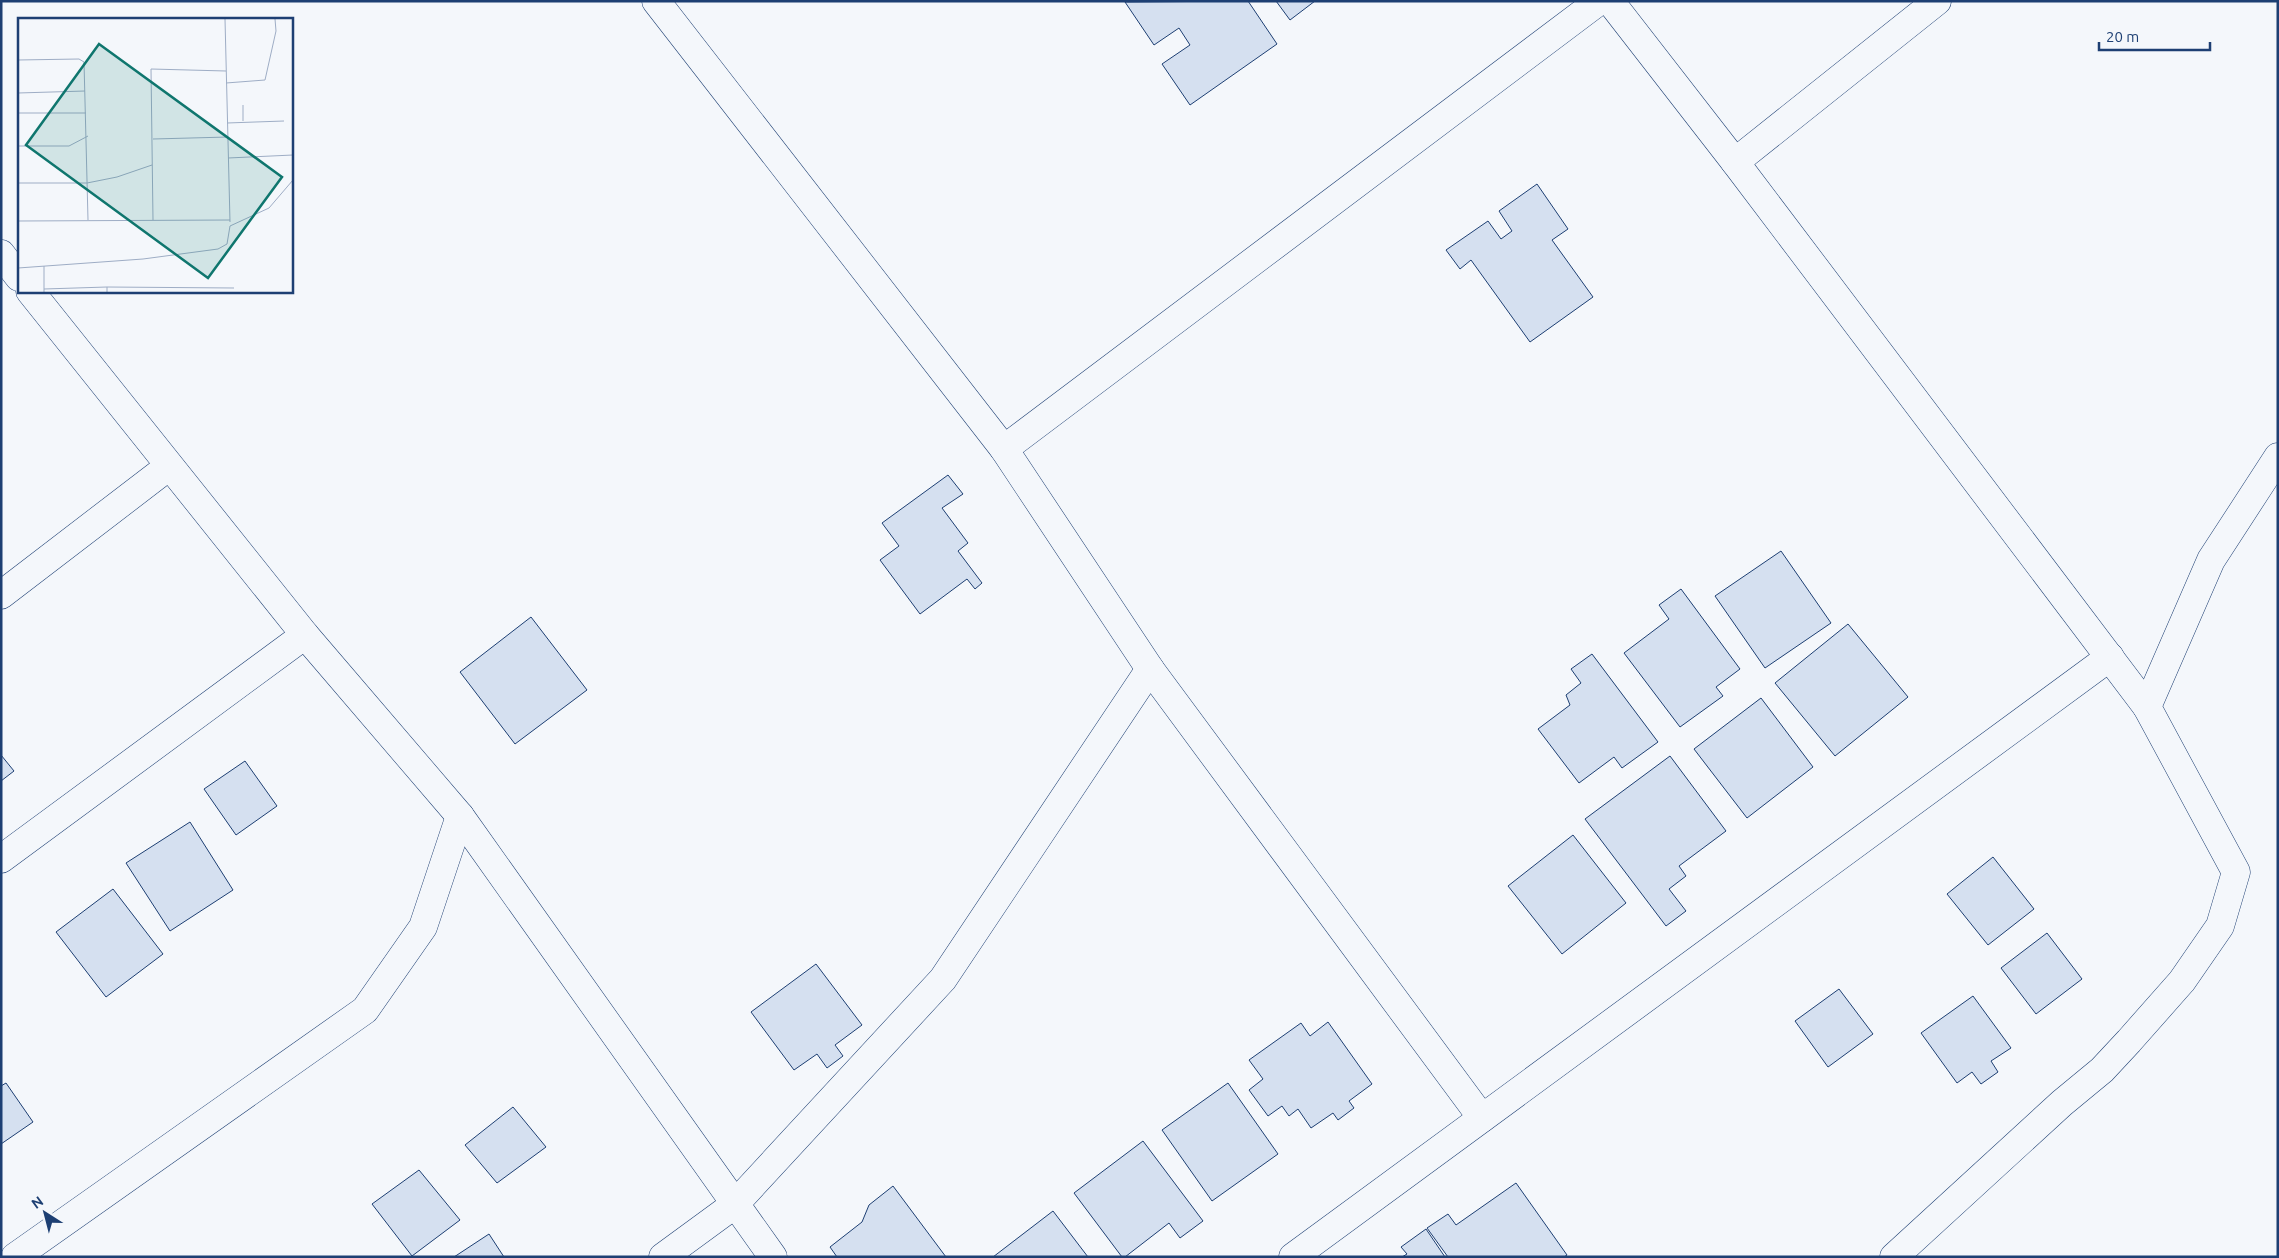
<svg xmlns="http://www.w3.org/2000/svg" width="2279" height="1258" font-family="Ubuntu,sans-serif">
<rect width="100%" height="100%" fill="#f4f7fb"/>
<g fill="#d5e0f0" stroke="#1d3f73">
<path d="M1248,1L1277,44L1190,105L1162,64L1190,45L1179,28L1154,45L1125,2Z"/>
<path d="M1276,1H1315L1290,20Z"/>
<path d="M1537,184L1568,229L1552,240L1593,297L1530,342L1471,260L1460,269L1446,250L1488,221L1501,239L1512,231L1499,211Z"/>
<path d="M948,475L963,494L942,508L968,543L958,551L982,583L975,589L967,579L920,614L880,560L899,546L882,523Z"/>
<path d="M1781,551L1831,623L1765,668L1715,596Z"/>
<path d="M1681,589L1740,669L1716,687L1723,696L1680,727L1624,653L1669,619L1659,605Z"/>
<path d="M531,617L587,690L515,744L460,672Z"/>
<path d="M1848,624L1908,697L1835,756L1775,683Z"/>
<path d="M1592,654L1658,742L1622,768L1614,757L1579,783L1538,729L1570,705L1566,695L1581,683L1571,669Z"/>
<path d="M1761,698L1813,767L1747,818L1694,749Z"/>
<path d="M1,755L14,771L1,781Z"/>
<path d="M1670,756L1726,831L1679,866L1686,876L1669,889L1686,911L1666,926L1585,819Z"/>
<path d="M245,761L277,806L236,835L204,789Z"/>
<path d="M190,822L233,890L170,931L126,863Z"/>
<path d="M1573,835L1626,903L1562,954L1508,886Z"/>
<path d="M1993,857L2034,909L1988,945L1947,894Z"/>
<path d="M113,889L163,954L106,997L56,932Z"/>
<path d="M2047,933L2082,979L2036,1014L2001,968Z"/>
<path d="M816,964L862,1025L835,1045L843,1056L827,1068L817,1054L794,1070L751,1012Z"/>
<path d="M1839,989L1873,1034L1828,1067L1795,1021Z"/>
<path d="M1973,996L2011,1048L1991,1061L1998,1072L1981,1084L1972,1072L1957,1083L1921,1033Z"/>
<path d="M1328,1022L1372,1084L1349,1101L1354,1108L1338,1120L1333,1113L1311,1128L1298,1109L1289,1116L1282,1106L1268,1116L1249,1090L1263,1079L1249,1060L1301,1023L1310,1036Z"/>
<path d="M6,1083L33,1122L1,1144V1086Z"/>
<path d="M1228,1083L1278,1154L1212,1201L1162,1130Z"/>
<path d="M513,1107L546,1147L497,1183L465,1145Z"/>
<path d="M1143,1141L1203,1221L1180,1238L1169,1223L1125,1257H1122L1074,1193Z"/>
<path d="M419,1170L460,1220L412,1256L372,1204Z"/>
<path d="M1516,1183L1567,1255L1564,1257H1448L1427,1228L1448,1214L1456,1225Z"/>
<path d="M893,1186L946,1257H837L830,1247L862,1222L869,1205Z"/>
<path d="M1053,1211L1088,1257H993Z"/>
<path d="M1426,1229L1445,1257H1402L1407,1254L1401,1247Z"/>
<path d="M489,1234L504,1257H454Z"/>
</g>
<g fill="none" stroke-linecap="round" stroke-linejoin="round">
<defs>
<g id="minor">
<path d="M656,1L1004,449L1150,669L1482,1118"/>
<path d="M1610,1L1735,162L2147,707"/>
<path d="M1735,162L1937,1"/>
<path d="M1,254L19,277"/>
<path d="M30,291L305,635L460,816L773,1257"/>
<path d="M1004,449L1599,1"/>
<path d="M1,595L168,467"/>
<path d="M1,859L305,635"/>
<path d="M15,1257L365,1010L423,927L460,816"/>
<path d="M663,1257L734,1205L943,979L1150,669"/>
<path d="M1293,1257L2110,657"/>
<path d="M1894,1257L2062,1103L2102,1070L2129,1041L2182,981L2220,926L2236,872L2147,707L2211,560L2278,457"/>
</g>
</defs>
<use href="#minor" stroke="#1d3f73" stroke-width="29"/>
<use href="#minor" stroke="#f4f7fb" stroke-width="28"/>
</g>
<g transform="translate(18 18)">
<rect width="275" height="275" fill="#f4f7fb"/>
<path fill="none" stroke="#9eadc5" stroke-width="1" d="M207,1L212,204M0,42L61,41L66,44L70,202M208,65L247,62L258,13L257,1M0,75L67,73M225,87V103M0,95H68M209,105L266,103M135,121L210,119M0,128H51L70,118M210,140L275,137M0,165H69L99,159L134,147M135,202L133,51L208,53M0,203L212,202M0,250L125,241L200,231L209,226L212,208L251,190L275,162M89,269L216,270M26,271L89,269V274M26,274V248"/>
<path fill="#0f766e" fill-opacity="0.15" stroke="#0f766e" stroke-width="2.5" d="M81,26L264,159L190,260L8,127Z"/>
<rect width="275" height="275" fill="none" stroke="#1d3f73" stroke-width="2.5"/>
</g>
<rect width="2279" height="1258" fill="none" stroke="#1d3f73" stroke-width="5"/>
<g transform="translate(45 1213) rotate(324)" stroke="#f4f7fb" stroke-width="4" paint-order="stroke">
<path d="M0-4L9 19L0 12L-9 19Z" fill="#1d3f73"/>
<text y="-8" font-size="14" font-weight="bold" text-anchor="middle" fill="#1d3f73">N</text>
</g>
<path d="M2099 42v8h111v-8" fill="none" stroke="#1d3f73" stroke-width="2.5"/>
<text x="2106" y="42" font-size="15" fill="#1d3f73" stroke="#f4f7fb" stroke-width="4" paint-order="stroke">20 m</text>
</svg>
